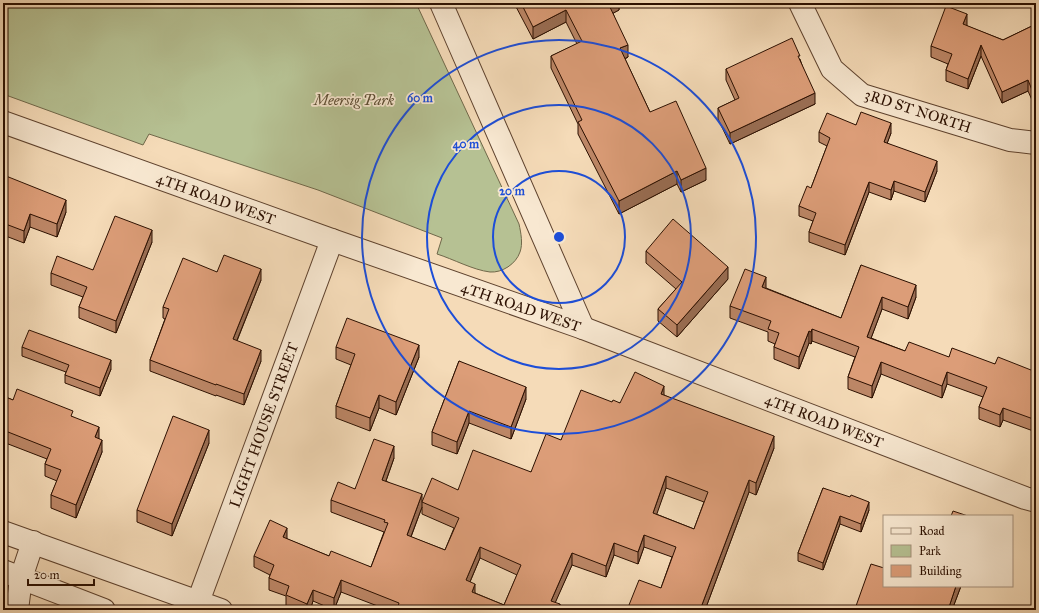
<svg xmlns="http://www.w3.org/2000/svg" width="1039" height="613" font-family="'IM FELL Great Primer',serif">
<rect width="100%" height="100%" fill="#f5dbb8"/>
<filter id="stains"><feTurbulence type="fractalNoise" baseFrequency=".005" numOctaves="4"/><feColorMatrix values="0 0 0 0 .2 0 0 0 0 .09 0 0 0 0 .02 0 0 0 .5 -.17"/></filter>
<radialGradient id="worn" r=".72"><stop offset=".6" stop-color="#630" stop-opacity="0"/><stop offset="1" stop-color="#630" stop-opacity=".3"/></radialGradient>
<path fill="#b6c193" stroke="#70684a" d="M7,3H416L519,224C521,233 523,244 520,252C516,264 502,273 490,272C473,270 453,259 437,254L442,238L318,190L149,134L143,145L3,94V5Z"/>
<g fill="none" stroke-linecap="round" stroke-linejoin="round">
<defs>
<g id="minor">
<path d="M441,3L583,328"/>
<path d="M800,3L832,69L862,95L1010,140L1036,143"/>
<path d="M3,122L332,240L583,328L1025,498L1036,501"/>
<path d="M3,532L221,610"/>
<path d="M3,571L104,610"/>
<path d="M17,610L21,578L33,542"/>
<path d="M195,610L332,240"/>
</g>
</defs>
<use href="#minor" stroke="#5e422e" stroke-width="24"/>
<use href="#minor" stroke="#f8e8d1" stroke-width="22"/>
</g>
<g fill="#bd8767" stroke="#2b0f00" fill-rule="evenodd">
<path d="M514,3H619V10L613,13L628,57L625,59L650,112L706,180L681,192L677,184L619,214L578,134V124L551,68V56L577,44L566,22L533,39Z"/>
<path d="M967,25V26L1003,40L1032,26V100L1028,91L1002,103L981,56L968,89L946,81V70L948,64L931,57V46Z"/>
<path d="M800,59L815,104L730,144L718,119V108L735,100L726,80V69Z"/>
<path d="M856,125L891,133L887,143L937,171L925,202L894,191L891,200L869,192L845,255L809,242V232L813,221L799,216V206L811,188L827,146L819,142V132Z"/>
<path d="M3,184L66,212L57,237L30,227L24,243L3,235Z"/>
<path d="M152,242L116,333L79,318V307L83,297L51,285V273L93,270Z"/>
<path d="M646,251L728,279L677,337L658,321V309L676,289L646,263Z"/>
<path d="M861,265L916,297L908,319L882,309L871,338L905,351L995,364L1036,372V432L1003,420L1000,427L979,419V407L983,397L947,384L942,398L881,374L872,398L848,389V377L855,357L812,341L811,344L809,343L799,369L774,359V347L775,344L768,341V332L730,318V306L766,288L841,318Z"/>
<path d="M217,272L261,280L237,341L261,361L244,405L216,395V396L150,371V360L165,319L163,318V307Z"/>
<path d="M22,347L111,369L100,396L65,383V375L66,372L22,356Z"/>
<path d="M336,347L419,357L396,415L379,408L370,431L336,418V406L351,365L336,359Z"/>
<path d="M459,361L526,399L511,439L469,423L457,454L432,445V432Z"/>
<path d="M664,395L774,448L756,495L749,492L705,610H627L661,588L672,557L644,547L638,564L614,555L606,577L572,565L555,602L560,610H388L341,592L334,610L313,601L310,610H294L286,607V596L269,590V578L270,575L254,567V556L287,539L329,556L371,567L384,532L331,512V500L355,489L394,458L386,481L422,501L458,490L531,472L561,440L612,402L620,403ZM666,488L704,502L694,529L656,514ZM422,507V514L454,528L445,550L411,537ZM480,558L517,575L504,605L475,593L470,582Z"/>
<path d="M3,396L13,400L73,417L99,439L102,452L76,518L51,508V495L57,481L45,476V464L47,459L3,442Z"/>
<path d="M209,443L172,536L137,522V510Z"/>
<path d="M823,488L869,510L861,532L840,524L823,570L798,561V553Z"/>
<path d="M884,586H961L952,610H856V606Z"/>
</g>
<g fill="#9a6e54" stroke="#2b0f00">
<path d="M608,3H619V10L608,16Z"/>
<path d="M893,3H899L893,6Z"/>
<path d="M1009,3H1019L1009,7Z"/>
<path d="M566,10V22L533,39V27Z"/>
<path d="M967,14V25L963,35V24Z"/>
<path d="M628,45V57L620,61V48Z"/>
<path d="M981,45V56L968,89V79Z"/>
<path d="M1028,80V91L1002,103V92Z"/>
<path d="M1036,88V99L1032,100V90Z"/>
<path d="M815,93V104L730,144V133Z"/>
<path d="M891,123V133L884,152V142Z"/>
<path d="M937,161V171L925,202V192Z"/>
<path d="M706,168V180L681,192V180Z"/>
<path d="M677,171V184L619,214V201Z"/>
<path d="M894,181V191L891,200V190Z"/>
<path d="M869,182V192L845,255V245Z"/>
<path d="M66,200V212L57,237V224Z"/>
<path d="M30,214V227L24,243V231Z"/>
<path d="M152,230V242L116,333V321Z"/>
<path d="M728,267V279L677,337V325Z"/>
<path d="M261,269V280L233,350V339Z"/>
<path d="M766,277V289L762,287Z"/>
<path d="M916,285V297L908,319V307Z"/>
<path d="M882,297V309L867,349V337Z"/>
<path d="M812,329V341L811,344V332Z"/>
<path d="M809,331V343L799,369V357Z"/>
<path d="M419,345V357L396,415V402Z"/>
<path d="M261,350V361L244,405V394Z"/>
<path d="M111,360V369L100,396V388Z"/>
<path d="M881,362V374L872,398V386Z"/>
<path d="M947,372V384L942,398V386Z"/>
<path d="M664,386V398L661,394Z"/>
<path d="M526,387V399L511,439V427Z"/>
<path d="M379,395V408L370,431V418Z"/>
<path d="M1003,408V420L1000,427V415Z"/>
<path d="M469,411V423L457,454V442Z"/>
<path d="M99,427V440L95,437Z"/>
<path d="M209,430V443L172,536V524Z"/>
<path d="M774,436V448L756,495V483Z"/>
<path d="M102,440V452L76,518V505Z"/>
<path d="M394,446V458L382,492V480Z"/>
<path d="M666,476V488L653,525V513Z"/>
<path d="M749,480V492L705,610H700Z"/>
<path d="M422,494V507L407,547V535Z"/>
<path d="M869,502V510L861,532V524Z"/>
<path d="M840,516V524L823,570V563Z"/>
<path d="M287,528V540L283,537Z"/>
<path d="M644,535V547L638,564V552Z"/>
<path d="M614,543V555L606,577V566Z"/>
<path d="M480,547V558L466,591V580Z"/>
<path d="M572,553V565L552,610L551,601Z"/>
<path d="M341,580V592L334,610V598Z"/>
<path d="M475,584V595L472,592Z"/>
<path d="M956,586H961L952,610H948Z"/>
<path d="M313,590V601L310,610H307V604Z"/>
<path d="M560,604V610H557Z"/>
</g>
<g fill="#dc9d78" stroke="#2b0f00" fill-rule="evenodd">
<path d="M521,3H608L628,45L620,48L650,112L676,101L706,168L681,180L677,171L619,201L578,122L582,120L551,56L582,41L566,10L533,27Z"/>
<path d="M946,6L967,14L963,24L1003,40L1032,26L1035,32L1036,31V88L1032,90L1028,80L1002,92L981,45L968,79L946,70L952,54L931,46Z"/>
<path d="M792,38L800,56H798L815,93L730,133L718,108L739,98L726,69Z"/>
<path d="M861,112L891,123L884,142L937,161L925,192L894,181L891,190L869,182L845,245L809,232L816,213L799,206L807,186L811,188L830,138L819,132L827,113L856,125Z"/>
<path d="M6,176L66,200L57,224L30,214L24,231L3,223V184Z"/>
<path d="M115,216L152,230L116,321L79,307L87,287L51,273L57,256L93,270Z"/>
<path d="M673,219L728,267L677,325L658,309L682,282L646,251Z"/>
<path d="M224,255L261,269L233,339L261,350L244,394L216,384V385L150,360L169,309L163,307L183,258L217,272Z"/>
<path d="M861,265L916,285L908,307L882,297L867,337L905,351L909,342L949,357L952,348L995,364L998,357L1036,372V420L1003,408L1000,415L979,407L987,387L947,372L942,386L881,362L872,386L848,377L859,347L812,329L811,332L809,331L799,357L774,347L779,333L768,329L771,321L730,306L745,269L766,277L762,287L841,318Z"/>
<path d="M347,318L419,345L396,402L379,395L370,418L336,406L355,354L336,347Z"/>
<path d="M29,330L111,360L100,388L65,375L69,365L22,347Z"/>
<path d="M459,361L526,387L511,427L469,411L457,442L432,432Z"/>
<path d="M635,372L664,386L661,394L774,436L756,483L749,480L700,610H627L639,580L661,588L676,547L644,535L638,552L614,543L606,566L572,553L551,601L560,604L557,610H397L399,603L341,580L334,598L313,590L307,604L286,595L289,586L269,578L274,565L254,556L270,520L287,528L283,537L329,556L331,551L371,567L388,523L384,522L385,520L331,500L338,482L355,489L374,439L394,446L382,480L422,494L407,535L445,550L459,518L422,502L432,478L458,490L473,450L531,472L546,434L561,440L581,390L612,402L613,400L620,403ZM666,476L708,492L694,529L653,513ZM480,547L521,565L504,605L472,592L475,584L466,580Z"/>
<path d="M17,389L73,411L71,416L99,427L95,437L102,440L76,505L51,495L61,470L45,464L51,449L3,430V396L13,400Z"/>
<path d="M173,416L209,430L172,524L137,510Z"/>
<path d="M823,488L850,497L851,495L869,502L861,524L840,516L823,563L798,553Z"/>
<path d="M953,511L968,516H951Z"/>
<path d="M871,564L884,568V586H956L948,610H867L856,606Z"/>
<path d="M998,606L1017,610H998Z"/>
</g>
<g fill="none" stroke="#1d4ed8" stroke-width="2">
<circle cx="559" cy="237" r="66"/>
<circle cx="559" cy="237" r="132"/>
<circle cx="559" cy="237" r="197"/>
</g>
<g text-anchor="middle" dominant-baseline="central" stroke-width="3.5" stroke-linejoin="round" paint-order="stroke">
<g font-size="15" font-style="italic" fill="#5c4d33" stroke="#f8e8d1">
<text x="354" y="100">Meersig Park</text>
</g>
<g font-size="15" fill="#2b0f00" stroke="#f8e8d1">
<text transform="translate(918 111) rotate(18)">3RD ST NORTH</text>
<text transform="translate(216 199) rotate(20)">4TH ROAD WEST</text>
<text transform="translate(521 307) rotate(19)">4TH ROAD WEST</text>
<text transform="translate(824 421) rotate(21)">4TH ROAD WEST</text>
<text transform="translate(264 425) rotate(-70)">LIGHT HOUSE STREET</text>
</g>
</g>
<circle cx="559" cy="237" r="6" fill="#1d4ed8" stroke="#f8e8d1" stroke-width="2"/>
<g font-size="12" text-anchor="middle" font-weight="bold" fill="#1d4ed8" stroke="#f8e8d1" stroke-width="3.5" stroke-linejoin="round" paint-order="stroke">
<text x="420" y="102">60 m</text>
<text x="466" y="148">40 m</text>
<text x="512" y="195">20 m</text>
</g>
<rect width="1039" height="613" fill="none" stroke="#f5dbb8" stroke-width="16"/>
<rect x="4" y="4" width="1031" height="605" fill="none" stroke="#2b0f00" stroke-width="2"/>
<rect x="8" y="8" width="1023" height="597" fill="none" stroke="#2b0f00"/>
<rect x="883" y="515" width="130" height="72" fill="#f8e8d1" stroke="#a6917d"/>
<rect x="891" y="528" width="20" height="6" fill="#f8e8d1" stroke="#a6917d"/>
<text x="919" y="535" font-size="12" fill="#2b0f00">Road</text>
<rect x="891" y="545" width="20" height="12" fill="#b6c193" stroke="#a6917d"/>
<text x="919" y="555" font-size="12" fill="#2b0f00">Park</text>
<rect x="891" y="565" width="20" height="12" fill="#dc9d78" stroke="#a6917d"/>
<text x="919" y="575" font-size="12" fill="#2b0f00">Building</text>
<path d="M28 579v6h66v-6" fill="none" stroke="#2b0f00" stroke-width="2"/>
<text x="34" y="579" font-size="12" fill="#2b0f00" stroke="#f8e8d1" stroke-width="3" paint-order="stroke">20 m</text>
<rect width="100%" height="100%" filter="url(#stains)"/>
<rect width="100%" height="100%" fill="url(#worn)"/>
</svg>
